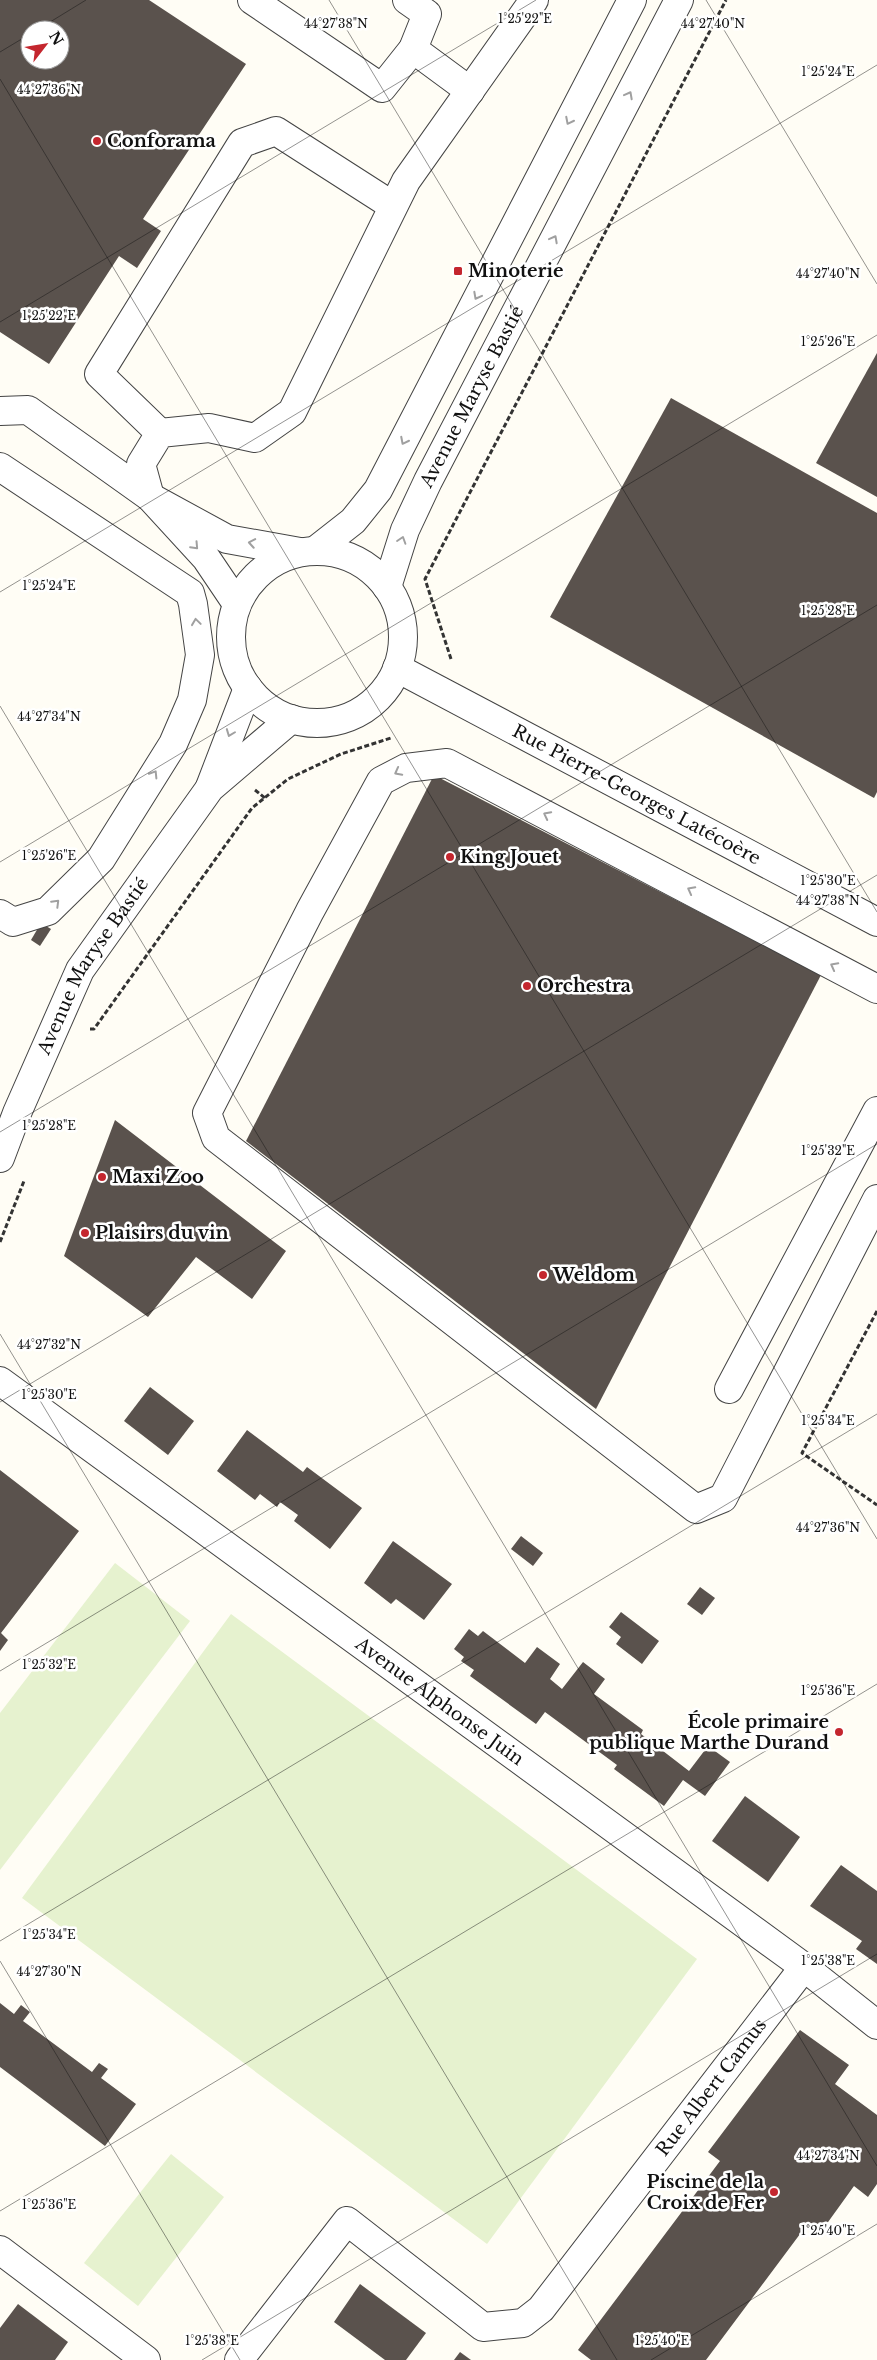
<svg xmlns="http://www.w3.org/2000/svg" width="877" height="2360" font-family="'Libre Baskerville',serif">
<rect width="100%" height="100%" fill="#fffdf5"/>
<g fill="#e6f2cf">
<path d="M115,1563L190,1621L0,1870V1713Z"/>
<path d="M231,1614L697,1959L487,2244L22,1898Z"/>
<path d="M171,2154L224,2197L138,2306L84,2263Z"/>
</g>
<g fill="#5a524d" fill-rule="evenodd">
<path d="M0,0H149L246,64L143,219L161,231L137,268L119,256L49,364L0,332ZM30,30H60V60H30Z"/>
<path d="M877,353V497L816,463Z"/>
<path d="M671,398L877,513V792L874,798L550,617Z"/>
<path d="M434,775L821,975L596,1409L246,1141Z"/>
<path d="M41,923L51,929L40,946L31,940Z"/>
<path d="M115,1120L286,1251L252,1299L196,1257L148,1317L64,1256Z"/>
<path d="M150,1387L194,1421L168,1455L124,1421Z"/>
<path d="M247,1430L303,1472L307,1467L362,1508L330,1549L294,1521L298,1515L280,1502L277,1507L260,1494L255,1500L217,1471Z"/>
<path d="M0,1470L79,1531L1,1633L8,1640L0,1651Z"/>
<path d="M521,1536L543,1553L533,1566L511,1549Z"/>
<path d="M393,1541L452,1584L424,1620L396,1599L391,1604L364,1583Z"/>
<path d="M700,1587L715,1598L702,1615L687,1604Z"/>
<path d="M621,1612L659,1641L642,1664L616,1644L621,1637L609,1627Z"/>
<path d="M469,1629L478,1636L483,1631L525,1663L537,1647L560,1664L550,1679L562,1689L583,1662L605,1679L594,1694L643,1730L641,1734L689,1771L708,1746L730,1762L705,1796L683,1780L664,1806L614,1769L617,1765L545,1712L536,1724L470,1676L474,1670L461,1661L464,1657L454,1649Z"/>
<path d="M745,1796L800,1837L768,1882L712,1841Z"/>
<path d="M841,1865L877,1891V1964L856,1949L862,1941L810,1906Z"/>
<path d="M0,2003L14,2014L21,2005L30,2012L23,2021L92,2072L99,2063L108,2069L101,2078L136,2104L105,2146L0,2067Z"/>
<path d="M800,2030L849,2065L835,2084L877,2115V2184L868,2197L854,2186L818,2236L806,2226L706,2360H591L578,2350L720,2161L708,2152Z"/>
<path d="M360,2284L426,2333L406,2360H385L334,2322Z"/>
<path d="M18,2304L68,2342L55,2360H0V2328Z"/>
<path d="M460,2352L471,2360H454Z"/>
</g>
<g fill="none" stroke-linecap="round" stroke-linejoin="round">
<defs>
<g id="minor">
<path d="M252,0L382,88L413,49L427,14L407,0"/>
<path d="M413,49L470,91"/>
<path d="M0,411L28,410L150,497L227,539L300,552"/>
<path d="M160,433L99,374L242,143L276,131L393,206"/>
<path d="M0,467L190,593L193,604L200,655L192,700L173,744L101,859L48,911L13,922L0,914"/>
<path d="M316,550L353,521L378,490L632,0"/>
<circle cx="317" cy="637" r="86"/>
<path id="s1" d="M387,587L405,530L428,481L679,0"/>
<path d="M237,604L206,558L150,497L141,464L160,433L209,428L255,438L292,412L406,181L534,0"/>
<path id="s2" d="M397,668L877,922"/>
<path d="M210,787L248,688"/>
<path d="M877,989L447,763L406,768L381,781L310,911L207,1113L216,1138L696,1509L723,1498L877,1199"/>
<path id="s3" d="M0,1158L17,1113L80,970L210,788L291,719"/>
<path id="s4" d="M0,1381L804,1967L877,2025"/>
<path d="M729,1389L877,1111"/>
<path d="M0,2250L146,2360"/>
<path id="s5" d="M239,2360L347,2221L483,2327L523,2323L541,2309L804,1967"/>
</g>
</defs>
<use href="#minor" stroke="#444" stroke-width="30"/>
<g stroke="#333" stroke-width="3" stroke-dasharray="5 2.5" stroke-linecap="butt">
<path d="M451,659L425,579L726,0"/>
<path d="M255,790L265,798"/>
<path d="M90,1029H94L252,808L288,779L341,754L391,738"/>
<path d="M0,1242L24,1181"/>
<path d="M877,1311L802,1453L877,1505"/>
</g>
<use href="#minor" stroke="#fff" stroke-width="28"/>
</g>
<defs><path id="oneway-chevron" d="M-2-3.5L2.5 0L-2 3.5" fill="none" stroke-width="1.6" stroke-linecap="round" stroke-linejoin="round" transform="scale(1.25)"/></defs>
<g stroke="#a0a0a0">
<use href="#oneway-chevron" transform="translate(629 95) rotate(-62)"/>
<use href="#oneway-chevron" transform="translate(569 121) rotate(117)"/>
<use href="#oneway-chevron" transform="translate(554 239) rotate(-62)"/>
<use href="#oneway-chevron" transform="translate(477 296) rotate(118)"/>
<use href="#oneway-chevron" transform="translate(404 441) rotate(117)"/>
<use href="#oneway-chevron" transform="translate(402 540) rotate(-72)"/>
<use href="#oneway-chevron" transform="translate(252 543) rotate(-170)"/>
<use href="#oneway-chevron" transform="translate(195 546) rotate(47)"/>
<use href="#oneway-chevron" transform="translate(196 622) rotate(-98)"/>
<use href="#oneway-chevron" transform="translate(230 733) rotate(111)"/>
<use href="#oneway-chevron" transform="translate(398 772) rotate(152)"/>
<use href="#oneway-chevron" transform="translate(154 774) rotate(-58)"/>
<use href="#oneway-chevron" transform="translate(547 815) rotate(-153)"/>
<use href="#oneway-chevron" transform="translate(691 890) rotate(-152)"/>
<use href="#oneway-chevron" transform="translate(56 903) rotate(-45)"/>
<use href="#oneway-chevron" transform="translate(834 966) rotate(-152)"/>
</g>
<path fill="none" stroke="#111" stroke-width="1" stroke-opacity="0.45" d="M329,0L877,912M706,0L877,284M37,30L86,0M0,52L30,34M0,79L877,1539M0,322L536,0M0,592L877,65M0,706L877,2166M0,862L877,335M0,1132L877,605M0,1334L617,2360M0,1402L877,875M0,1671L877,1144M0,1941L877,1414M0,1961L240,2360M0,2211L877,1684M202,2360L877,1954M651,2360L877,2224"/>
<g fill="#c4262e" stroke="#fff" stroke-width="2">
<circle cx="97" cy="141" r="5"/>
<rect x="453" y="266" width="10" height="10" rx="2.5"/>
<circle cx="450" cy="857" r="5"/>
<circle cx="527" cy="986" r="5"/>
<circle cx="102" cy="1177" r="5"/>
<circle cx="85" cy="1233" r="5"/>
<circle cx="543" cy="1275" r="5"/>
<circle cx="839" cy="1732" r="5"/>
<circle cx="774" cy="2192" r="5"/>
</g>
<g text-anchor="middle" dominant-baseline="central" stroke-width="5" stroke-linejoin="round" paint-order="stroke">
<g font-size="18" font-weight="bold" fill="#111" stroke="#fff" text-anchor="start">
<text x="107" y="141">Conforama</text>
<text x="468" y="271">Minoterie</text>
<text x="460" y="857">King Jouet</text>
<text x="537" y="986">Orchestra</text>
<text x="112" y="1177">Maxi Zoo</text>
<text x="95" y="1233">Plaisirs du vin</text>
<text x="553" y="1275">Weldom</text>
<text x="829" y="1722" text-anchor="end">École primaire<tspan x="829" dy="21">publique Marthe Durand</tspan></text>
<text x="764" y="2182" text-anchor="end">Piscine de la<tspan x="764" dy="21">Croix de Fer</tspan></text>
</g>
<g font-size="18" fill="#111" stroke="#fff">
<text stroke="none"><textPath href="#s1" startOffset="209">Avenue Maryse Bastié</textPath></text>
<text stroke="none"><textPath href="#s2" startOffset="271">Rue Pierre-Georges Latécoère</textPath></text>
<text stroke="none"><textPath href="#s3" startOffset="214">Avenue Maryse Bastié</textPath></text>
<text stroke="none"><textPath href="#s4" startOffset="544">Avenue Alphonse Juin</textPath></text>
<text stroke="none"><textPath href="#s5" startOffset="691">Rue Albert Camus</textPath></text>
</g>
</g>
<g font-size="12" text-anchor="middle" fill="#111" stroke="#fff" stroke-width="5" stroke-linejoin="round" paint-order="stroke">
<text x="525" y="23">1°25'22"E</text>
<text x="336" y="28">44°27'38"N</text>
<text x="713" y="28">44°27'40"N</text>
<text x="828" y="76">1°25'24"E</text>
<text x="49" y="94">44°27'36"N</text>
<text x="828" y="278">44°27'40"N</text>
<text x="49" y="320">1°25'22"E</text>
<text x="828" y="346">1°25'26"E</text>
<text x="49" y="590">1°25'24"E</text>
<text x="828" y="615">1°25'28"E</text>
<text x="49" y="721">44°27'34"N</text>
<text x="49" y="860">1°25'26"E</text>
<text x="828" y="885">1°25'30"E</text>
<text x="828" y="905">44°27'38"N</text>
<text x="49" y="1130">1°25'28"E</text>
<text x="828" y="1155">1°25'32"E</text>
<text x="49" y="1349">44°27'32"N</text>
<text x="49" y="1399">1°25'30"E</text>
<text x="828" y="1425">1°25'34"E</text>
<text x="828" y="1532">44°27'36"N</text>
<text x="49" y="1669">1°25'32"E</text>
<text x="828" y="1695">1°25'36"E</text>
<text x="49" y="1939">1°25'34"E</text>
<text x="828" y="1965">1°25'38"E</text>
<text x="49" y="1976">44°27'30"N</text>
<text x="828" y="2160">44°27'34"N</text>
<text x="49" y="2209">1°25'36"E</text>
<text x="828" y="2235">1°25'40"E</text>
<text x="212" y="2345">1°25'38"E</text>
<text x="662" y="2345">1°25'40"E</text>
</g>
<g transform="translate(45 45) rotate(59)"><circle r="24" fill="#ffffff" stroke="#a0a0a0"/>
<path d="M0-4L9 19L0 12L-9 19Z" fill="#c4262e"/>
<text y="-8" font-size="14" font-weight="bold" text-anchor="middle" fill="#111111">N</text>
</g>
</svg>
